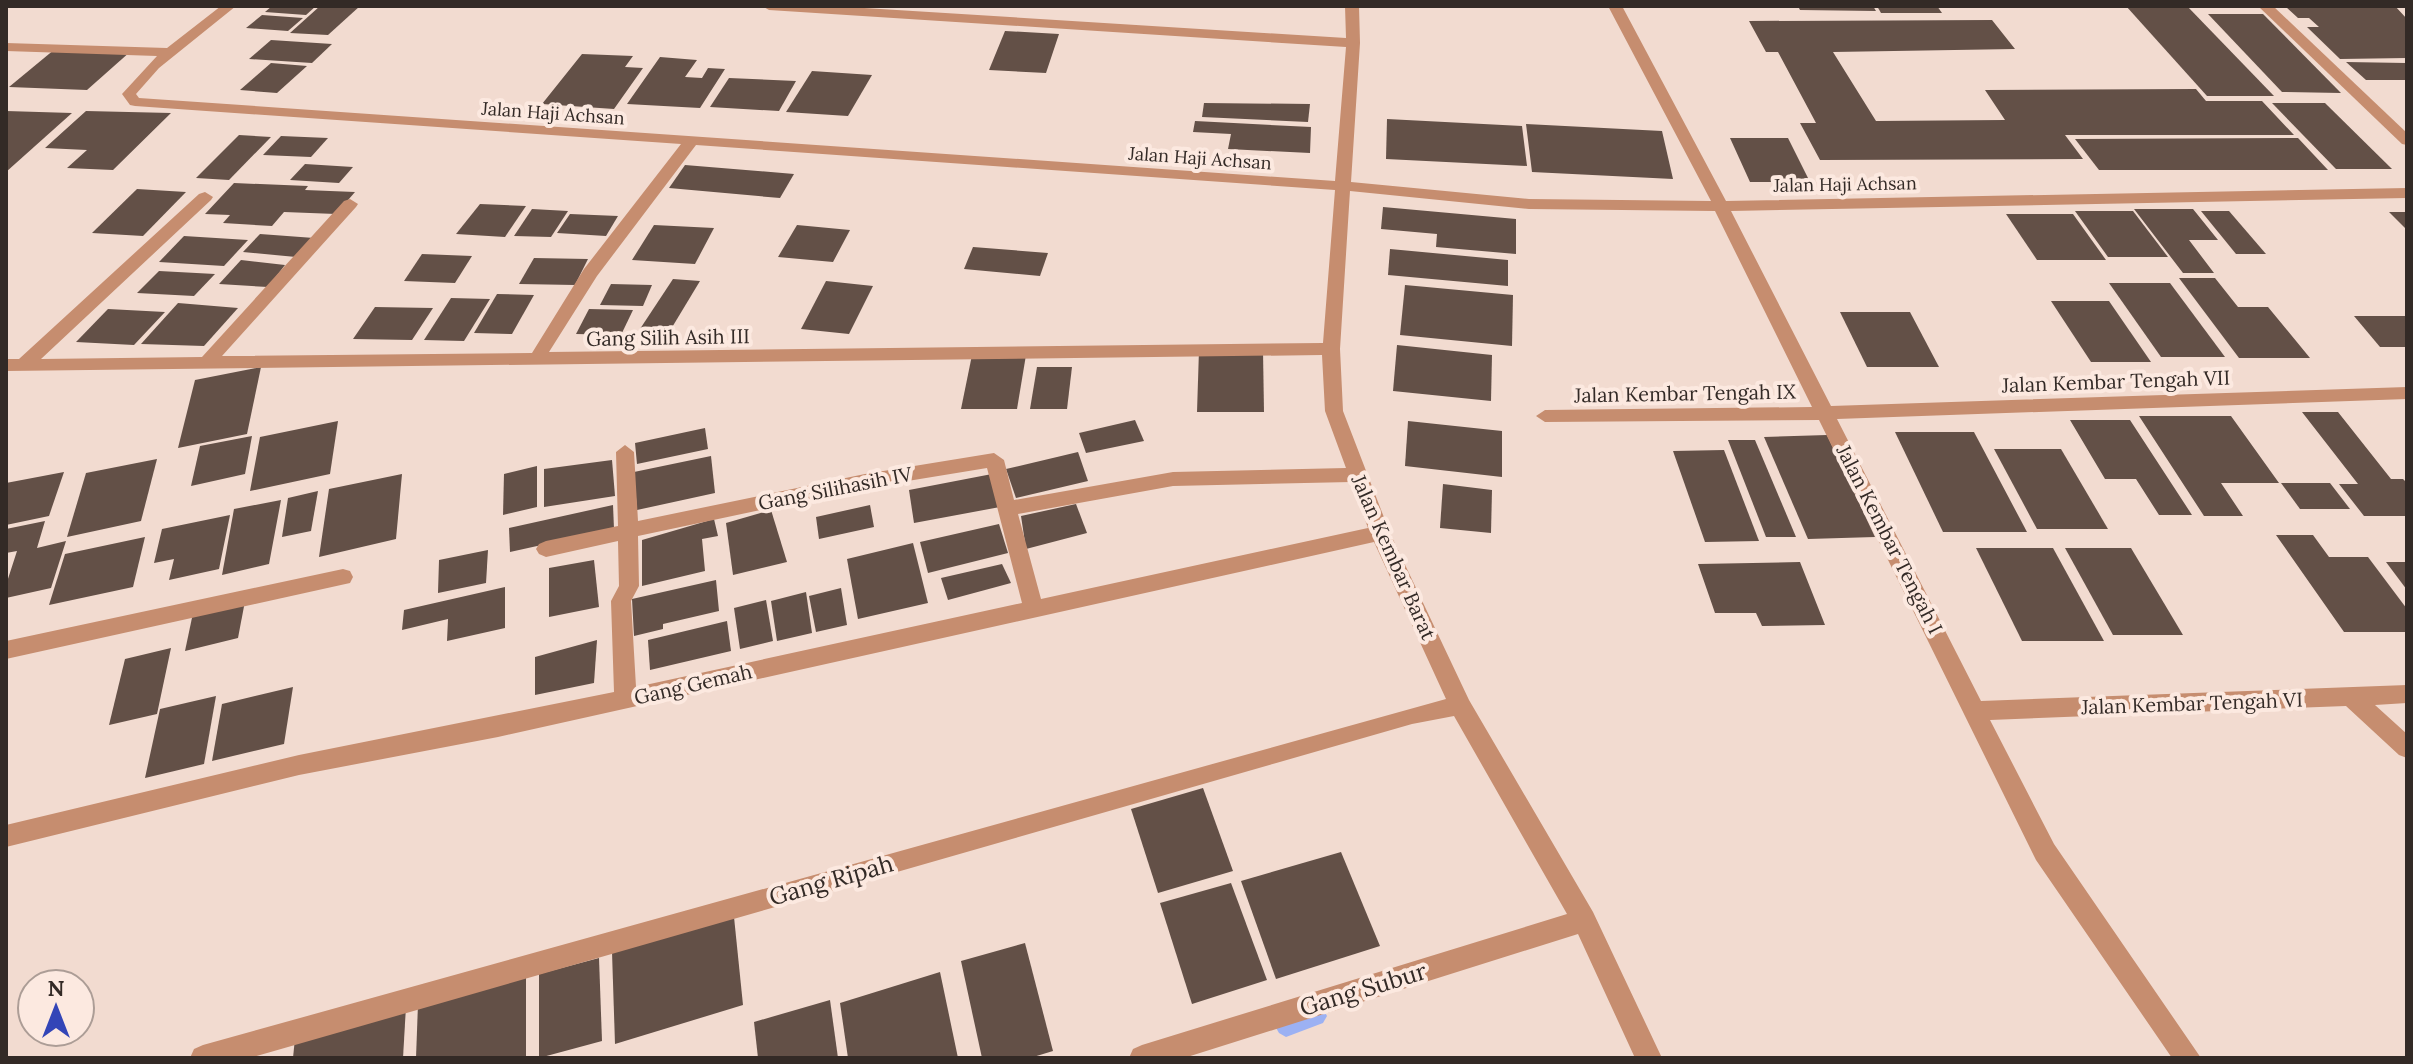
<svg xmlns="http://www.w3.org/2000/svg" width="2413" height="1064" font-family="Lora,serif">
<rect width="100%" height="100%" fill="#f2dbd0"/>
<g fill="none" stroke-linecap="round" stroke-linejoin="round">
<path fill="#9cb1f3" fill-rule="evenodd" d="M1316,1006L1323,1009L1327,1016L1323,1023L1286,1037L1279,1033L1275,1026L1279,1019Z"/>
</g>
<g fill="#635047">
<path d="M272,6H316L306,15L265,12Z"/>
<path d="M320,6H360L328,35L290,33Z"/>
<path d="M1798,6H1873L1876,11L1800,10Z"/>
<path d="M1877,6H1937L1942,13H1881Z"/>
<path d="M2126,6H2187L2274,96H2207Z"/>
<path d="M2285,6H2395L2407,19V58L2340,59L2307,27H2319L2309,18H2298Z"/>
<path d="M2208,14H2263L2341,93L2282,92Z"/>
<path d="M262,15L303,18L288,31L246,28Z"/>
<path d="M1992,20L2015,49L1833,52L1876,121L2005,120L1985,90L2196,89L2206,101H2262L2294,135H2065L2083,159L1820,160L1800,123H1816L1778,52H1766L1749,21Z"/>
<path d="M1005,31L1059,34L1046,73L989,70Z"/>
<path d="M271,40L332,44L312,63L249,59Z"/>
<path d="M55,49L131,51L87,90L9,87Z"/>
<path d="M582,54L633,56L625,67L643,68L614,109L542,104Z"/>
<path d="M660,57L697,60L685,77L702,78L708,68L725,69L700,108L627,104Z"/>
<path d="M2346,62L2406,63L2407,80H2366Z"/>
<path d="M271,63L307,66L277,93L240,90Z"/>
<path d="M812,71L872,75L848,116L786,112Z"/>
<path d="M729,78L796,81L779,111L710,107Z"/>
<path d="M1204,103L1310,104L1308,122L1202,117Z"/>
<path d="M2272,103H2325L2392,169H2336Z"/>
<path d="M6,111L72,113L6,172Z"/>
<path d="M86,111L171,113L113,170L67,168L87,150L45,148Z"/>
<path d="M1387,119L1522,126L1527,166L1386,159Z"/>
<path d="M1195,121L1311,127L1310,153L1228,149L1231,134L1193,132Z"/>
<path d="M1526,124L1662,131L1673,179L1532,172Z"/>
<path d="M239,135L271,137L229,180L196,178Z"/>
<path d="M281,136L328,138L311,157L263,155Z"/>
<path d="M1730,138H1788L1810,182H1750Z"/>
<path d="M2298,138L2328,170H2099L2075,139Z"/>
<path d="M305,164L353,167L339,183L290,180Z"/>
<path d="M685,165L794,174L780,198L669,188Z"/>
<path d="M234,183L308,186L305,190L355,192L336,214L284,212L272,226L223,223L230,215L205,214Z"/>
<path d="M137,189L186,192L143,236L92,233Z"/>
<path d="M480,204L526,206L505,237L456,234Z"/>
<path d="M1383,207L1516,219V254L1436,247L1437,234L1381,229Z"/>
<path d="M532,209L568,211L551,237L514,236Z"/>
<path d="M2134,209H2193L2218,240H2189L2214,273H2183Z"/>
<path d="M2075,211H2133L2168,257H2108Z"/>
<path d="M2201,211H2229L2266,254H2236Z"/>
<path d="M2389,212H2407V230Z"/>
<path d="M570,214L618,216L606,236L557,233Z"/>
<path d="M2006,214H2073L2106,260H2037Z"/>
<path d="M654,225L714,228L695,264L632,260Z"/>
<path d="M797,225L850,230L833,262L778,257Z"/>
<path d="M260,234L314,238L296,257L243,252Z"/>
<path d="M184,236L248,240L224,266L159,262Z"/>
<path d="M973,247L1048,253L1040,276L964,269Z"/>
<path d="M1390,249L1508,260V286L1388,275Z"/>
<path d="M422,254L472,256L455,283L404,281Z"/>
<path d="M534,258L588,259L575,285L519,284Z"/>
<path d="M241,260L285,265L268,287L219,284Z"/>
<path d="M159,271L215,274L194,296L137,293Z"/>
<path d="M2179,278H2215L2238,307H2268L2310,358H2239Z"/>
<path d="M673,279L700,281L665,339L636,335Z"/>
<path d="M826,281L873,286L849,334L801,329Z"/>
<path d="M2109,283H2170L2225,357H2161Z"/>
<path d="M611,284L652,285L643,306L600,305Z"/>
<path d="M1405,285L1513,295L1512,346L1400,335Z"/>
<path d="M497,294L534,295L512,334L474,333Z"/>
<path d="M451,298L490,299L464,341L424,340Z"/>
<path d="M2051,301H2109L2151,362H2091Z"/>
<path d="M178,303L238,308L204,346L141,344Z"/>
<path d="M375,307L433,308L412,340L353,339Z"/>
<path d="M108,309L165,312L134,345L76,342Z"/>
<path d="M589,309L633,310L621,335L576,334Z"/>
<path d="M1840,312H1910L1939,367H1867Z"/>
<path d="M2354,316H2407V347H2380Z"/>
<path d="M1397,345L1492,355L1491,401L1393,391Z"/>
<path d="M1199,350L1263,351L1264,412H1197Z"/>
<path d="M972,355H1026L1017,409H961Z"/>
<path d="M261,367L247,434L178,448L195,380Z"/>
<path d="M1037,367H1072L1067,409H1030Z"/>
<path d="M2302,412H2338L2391,479H2403L2407,483V516H2364L2339,484H2358Z"/>
<path d="M2139,416H2231L2279,483H2221L2243,516H2204Z"/>
<path d="M1135,420L1144,441L1086,453L1079,433Z"/>
<path d="M2070,420H2130L2192,515H2159L2136,479H2105Z"/>
<path d="M338,421L330,474L250,491L260,437Z"/>
<path d="M1408,421L1502,431V477L1405,466Z"/>
<path d="M705,428L708,449L637,464L635,443Z"/>
<path d="M1895,432H1974L2027,532H1943Z"/>
<path d="M1827,435L1875,537L1808,539L1764,437Z"/>
<path d="M252,436L245,474L191,486L200,446Z"/>
<path d="M1728,440H1755L1796,537H1766Z"/>
<path d="M1994,449H2061L2108,529H2037Z"/>
<path d="M1724,450L1759,541L1705,542L1673,451Z"/>
<path d="M1078,452L1088,481L1016,498L1006,469Z"/>
<path d="M711,456L715,493L637,510L634,472Z"/>
<path d="M157,459L141,521L67,537L86,473Z"/>
<path d="M612,460L615,496L544,507V469Z"/>
<path d="M537,466V507L503,515L504,474Z"/>
<path d="M64,472L49,516L6,525V483Z"/>
<path d="M402,474L396,539L319,557L329,489Z"/>
<path d="M992,474L1000,507L914,523L909,490Z"/>
<path d="M2281,483H2330L2350,509H2300Z"/>
<path d="M1443,484L1492,490L1491,533L1440,528Z"/>
<path d="M318,491L311,531L282,537L288,498Z"/>
<path d="M281,500L269,564L222,575L234,509Z"/>
<path d="M1076,504L1087,533L1026,549L1021,516Z"/>
<path d="M613,505L614,529L510,552L509,528Z"/>
<path d="M870,505L874,527L819,539L816,517Z"/>
<path d="M771,510L787,562L733,575L726,523Z"/>
<path d="M230,515L219,569L169,580L174,559L154,563L162,529Z"/>
<path d="M714,519L718,536L702,539L705,571L642,586V540Z"/>
<path d="M45,521L37,548L66,541L51,588L6,598V585L17,551L6,553V529Z"/>
<path d="M999,524L1008,553L928,573L920,542Z"/>
<path d="M2276,535H2313L2329,557H2368L2407,609V632H2344Z"/>
<path d="M145,537L133,587L49,605L65,554Z"/>
<path d="M913,543L928,603L858,619L847,559Z"/>
<path d="M1976,548H2053L2104,641H2022Z"/>
<path d="M2065,548H2131L2183,635H2113Z"/>
<path d="M488,550L486,583L438,593L439,560Z"/>
<path d="M594,560L599,607L549,617V568Z"/>
<path d="M1800,562L1825,625L1762,626L1756,613H1715L1698,564Z"/>
<path d="M2386,562H2407V590Z"/>
<path d="M1002,564L1011,583L948,600L941,578Z"/>
<path d="M716,580L719,611L663,624V629L634,636L632,599Z"/>
<path d="M505,587V628L447,641L448,619L402,630L404,610Z"/>
<path d="M841,588L847,625L816,632L809,596Z"/>
<path d="M806,592L812,633L777,641L771,601Z"/>
<path d="M766,600L773,641L740,649L734,608Z"/>
<path d="M245,601L238,638L185,651L193,613Z"/>
<path d="M727,621L731,651L650,670L648,640Z"/>
<path d="M597,640L594,683L535,695V657Z"/>
<path d="M171,648L157,714L109,725L125,659Z"/>
<path d="M293,687L284,744L212,761L222,704Z"/>
<path d="M216,696L204,764L145,778L160,709Z"/>
<path d="M1203,788L1233,871L1158,893L1131,809Z"/>
<path d="M1341,852L1380,946L1276,979L1241,881Z"/>
<path d="M1231,883L1267,980L1192,1004L1160,903Z"/>
<path d="M734,917L743,1005L615,1044L612,952Z"/>
<path d="M1025,943L1053,1051L1030,1058H982L961,961Z"/>
<path d="M599,958L602,1041L539,1058V974Z"/>
<path d="M940,972L958,1058H848L840,1003Z"/>
<path d="M526,974V1058H416L418,1004Z"/>
<path d="M830,1000L838,1058H758L754,1022Z"/>
<path d="M406,1006L403,1058H293L295,1038Z"/>
</g>
<g fill="none" stroke-linecap="round" stroke-linejoin="round">
<g fill="#c68d6f" fill-rule="evenodd">
<path d="M221,6H236L159,68L136,94L139,98L1335,181L1346,47L769,10L762,6H832L1346,38L1345,6H1359L1360,43L1351,182L1529,199L1711,201L1608,6H1622L1726,201L2407,188V198L1731,211L1831,406L2407,387V399L1837,419L1981,701L2407,685V703L2375,705L2407,734V758L2399,755L2346,706L1990,720L2054,844L2201,1058H2172L2036,860L1819,420L1545,422L1536,416L1545,410L1812,407L1715,211L1529,209L1350,191L1340,349L1343,411L1390,533L1469,700L1593,912L1662,1058H1635L1578,934L1184,1058H1129L1133,1049L1142,1045L1567,914L1454,716L1412,724L250,1058H190L194,1049L203,1045L1446,699L1374,542L498,737L299,775L6,847V825L299,755L614,692L611,601L619,586L618,541L546,557L539,554L536,549L539,544L546,541L618,526L616,452L625,445L634,452L638,521L865,474L994,453L1004,460L1014,500L1173,472L1346,468L1325,411L1322,355L6,371V359H19L199,194L205,192L213,197L211,200L41,359L202,357L344,201L350,199L358,204L356,207L222,356L532,353L584,269L681,144L135,106L130,105L122,94L157,56L6,51V43L167,48ZM696,145L1335,190L1323,343L549,352L597,276ZM987,468L1022,603L636,687L631,601L639,586L638,536L865,488ZM1351,482L1368,528L1041,599L1018,514L1173,486Z"/>
<path d="M2258,6H2273L2407,133V145L2402,144Z"/>
<path d="M343,569L350,571L353,577L350,583L6,659V641Z"/>
</g>
</g>
<g text-anchor="middle" dominant-baseline="central" stroke-width="8" stroke-linejoin="round" paint-order="stroke">
<g font-size="18" fill="#332a26" stroke="#fce9e0">
<text transform="translate(553 113) rotate(4)">Jalan Haji Achsan</text>
<text transform="translate(1200 158) rotate(4)">Jalan Haji Achsan</text>
<text transform="translate(1845 184) rotate(-1)">Jalan Haji Achsan</text>
</g>
<g font-size="20" fill="#332a26" stroke="#fce9e0">
<text transform="translate(668 337) rotate(-1)">Gang Silih Asih III</text>
<text transform="translate(2116 381) rotate(-2)">Jalan Kembar Tengah VII</text>
<text transform="translate(1685 393) rotate(-1)">Jalan Kembar Tengah IX</text>
<text transform="translate(835 488) rotate(-11)">Gang Silihasih IV</text>
<text transform="translate(1890 539) rotate(63)">Jalan Kembar Tengah I</text>
<text transform="translate(1394 557) rotate(66)">Jalan Kembar Barat</text>
<text transform="translate(693 684) rotate(-13)">Gang Gemah</text>
<text transform="translate(2192 703) rotate(-2)">Jalan Kembar Tengah VI</text>
</g>
<g font-size="24" fill="#332a26" stroke="#fce9e0">
<text transform="translate(831 880) rotate(-16)">Gang Ripah</text>
<text transform="translate(1363 989) rotate(-17)">Gang Subur</text>
</g>
</g>
<rect width="2413" height="1064" fill="none" stroke="#332a26" stroke-width="16"/>
<g transform="translate(56 1008)"><circle r="38" fill="#fce9e0" stroke="#ac9d96" stroke-width="2"/>
<path d="M0-6L14 30L0 20L-14 30Z" fill="#3345b7"/>
<text y="-12" font-size="22" font-weight="bold" text-anchor="middle" fill="#332a26">N</text>
</g>
</svg>
